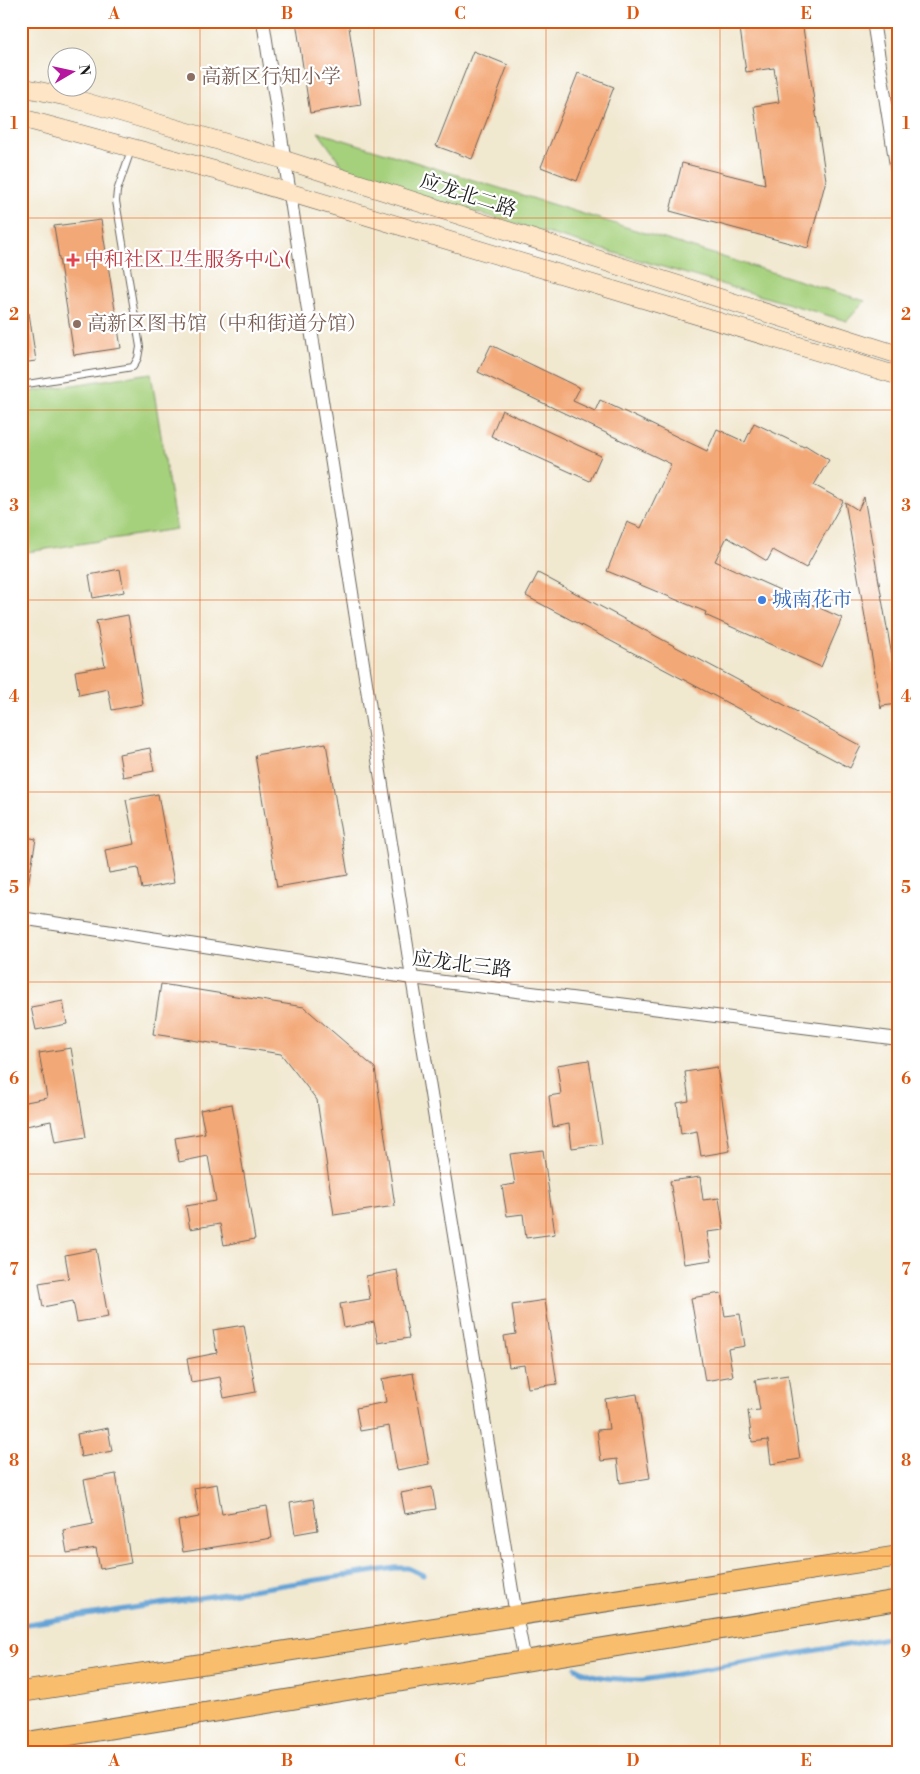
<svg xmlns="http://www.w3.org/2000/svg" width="920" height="1774" font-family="'Libre Bodoni','Noto Serif SC',serif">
<rect width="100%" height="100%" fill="#fff"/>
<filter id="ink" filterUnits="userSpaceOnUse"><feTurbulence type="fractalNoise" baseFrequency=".02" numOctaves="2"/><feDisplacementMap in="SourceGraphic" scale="10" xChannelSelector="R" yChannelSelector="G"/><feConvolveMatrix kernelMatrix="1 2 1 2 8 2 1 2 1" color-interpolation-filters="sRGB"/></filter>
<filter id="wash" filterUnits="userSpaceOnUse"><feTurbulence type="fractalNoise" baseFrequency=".0096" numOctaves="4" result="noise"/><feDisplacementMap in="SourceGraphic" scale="20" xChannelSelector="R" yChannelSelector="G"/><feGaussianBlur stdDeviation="1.12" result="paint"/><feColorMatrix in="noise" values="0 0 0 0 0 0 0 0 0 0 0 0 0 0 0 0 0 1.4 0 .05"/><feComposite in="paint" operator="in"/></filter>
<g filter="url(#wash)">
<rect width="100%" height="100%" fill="#f1e8d0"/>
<g fill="#a5d07c" stroke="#60764c">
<path d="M318,132L865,301L847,321L349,175Z"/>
<path d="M151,373L176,529L21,553V393Z"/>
</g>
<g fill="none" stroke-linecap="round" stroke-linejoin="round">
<g stroke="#63a3d6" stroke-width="5">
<path d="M21,1625L395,1568H408L423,1575"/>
<path d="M576,1668C596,1680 620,1679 643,1680L899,1636"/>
</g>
</g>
<g id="blocks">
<g fill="#f3a877">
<path d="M296,21H348L361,105L310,113Z"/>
<path d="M739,21H802L826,180L808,248L670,211L682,163L765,184L754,106L779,102L774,68L746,72Z"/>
<path d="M473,51L508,65L472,159L436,146Z"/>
<path d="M578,73L614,87L577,181L541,167Z"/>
<path d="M101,220L121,348L74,355L54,226Z"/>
<path d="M21,313H29L36,361L21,363Z"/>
<path d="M491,345L580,388L573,401L595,411L600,400L707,451L717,429L745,442L754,423L804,447L805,445L829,460L814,485L843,501L806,568L773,550L767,561L727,537L715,561L842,618L821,667L705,615L706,612L607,571L627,522L641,528L671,464L478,372Z"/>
<path d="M502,410L601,456L590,481L491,436Z"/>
<path d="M864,497L899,696V704L882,706L881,709L845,502L858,510Z"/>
<path d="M120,569L124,592L93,598L89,575Z"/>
<path d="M538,573L861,746L850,768L526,596Z"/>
<path d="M128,615L143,704L112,710L108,689L79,695L75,671L105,666L96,621Z"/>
<path d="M326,743L348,875L277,887L255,755Z"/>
<path d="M150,748L154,771L123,777L119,754Z"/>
<path d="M158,794L174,883L142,889L138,868L109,873L105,850L135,844L126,800Z"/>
<path d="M21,836L36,839L28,885H21Z"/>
<path d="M161,984L304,1007L375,1068L395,1206L334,1215L317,1100L281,1054L153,1034Z"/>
<path d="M63,1001L67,1024L36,1030L31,1007Z"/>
<path d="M71,1048L86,1137L55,1142L51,1121L21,1127V1103L47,1098L39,1053Z"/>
<path d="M589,1060L602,1144L572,1148L569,1124L553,1127L549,1096L561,1094L557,1065Z"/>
<path d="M717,1067L730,1151L701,1156L697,1131L681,1134L677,1103L689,1101L685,1072Z"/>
<path d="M232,1104L255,1239L224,1245L220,1224L190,1229L186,1206L216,1201L208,1156L179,1162L175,1138L205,1133L200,1110Z"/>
<path d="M543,1150L555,1234L526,1238L523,1214L507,1216L502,1186L515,1184L510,1154Z"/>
<path d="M700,1177L703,1200L719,1198L724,1230L707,1232L712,1260L684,1264L670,1181Z"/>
<path d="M96,1249L108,1317L77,1322L73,1301L43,1307L39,1283L69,1278L65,1255Z"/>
<path d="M397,1270L409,1338L378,1343L374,1322L344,1328L340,1304L370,1299L366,1276Z"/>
<path d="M721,1293L725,1316L740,1314L745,1346L728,1349L733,1376L705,1381L691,1298Z"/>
<path d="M545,1300L557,1384L528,1388L524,1365L509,1367L504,1336L516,1334L512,1305Z"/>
<path d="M244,1325L256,1392L224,1398L220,1377L191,1382L187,1359L217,1353L213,1330Z"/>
<path d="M413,1373L429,1464L397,1470L389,1426L360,1431L356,1408L386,1402L382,1379Z"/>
<path d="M788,1375L800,1459L771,1464L768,1440L752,1442L748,1411L760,1410L755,1380Z"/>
<path d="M637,1394L650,1478L620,1483L617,1459L601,1461L597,1430L609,1429L605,1399Z"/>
<path d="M108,1428L112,1451L81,1457L77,1434Z"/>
<path d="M116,1474L131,1563L100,1569L96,1548L67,1553L63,1530L93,1524L84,1480Z"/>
<path d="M217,1484L222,1514L267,1506L272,1538L183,1552L178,1521L199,1517L194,1488Z"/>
<path d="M432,1487L436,1509L405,1514L401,1493Z"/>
<path d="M313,1499L318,1530L295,1534L290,1503Z"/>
</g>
</g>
</g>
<g filter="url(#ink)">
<use href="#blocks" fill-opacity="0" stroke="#67635b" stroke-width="1"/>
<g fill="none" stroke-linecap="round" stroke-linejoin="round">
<defs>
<path id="service" d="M21,385L133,367L138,358L140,347L116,201L117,191L131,150"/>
<g id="minor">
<path d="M263,21L412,978L516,1615L525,1661"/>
<path d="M873,21L899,184"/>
<path d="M21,72L24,88"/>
<path d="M21,918L412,978L899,1039"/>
</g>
<g id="secondary">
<path d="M21,87L68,97L285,160L899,355"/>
<path d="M21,118L214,170L899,376"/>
</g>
<g id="primary">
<path d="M21,1692L899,1556"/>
<path d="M21,1743L899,1600"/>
</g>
</defs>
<use href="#service" stroke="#67635b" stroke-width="8"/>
<use href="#minor" stroke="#67635b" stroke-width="14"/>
<use href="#secondary" stroke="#67635b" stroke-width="19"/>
<use href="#primary" stroke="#67635b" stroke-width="22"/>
<use href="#service" stroke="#fff" stroke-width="6"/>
<use href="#minor" stroke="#fff" stroke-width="12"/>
<use href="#secondary" stroke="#fde5c5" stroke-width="18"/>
<use href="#primary" stroke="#f9be6d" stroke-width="20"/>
</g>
</g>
<path fill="none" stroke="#de560d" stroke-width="1" stroke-opacity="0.55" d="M200,21V1753M374,21V1753M546,21V1753M720,21V1753M21,218H899M21,410H899M21,600H899M21,792H899M21,982H899M21,1174H899M21,1364H899M21,1556H899"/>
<g fill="#8d6e63" stroke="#fff" stroke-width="2">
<circle cx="191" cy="77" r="5"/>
<circle cx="77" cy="324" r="5"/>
</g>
<path fill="#e0444e" stroke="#fff" stroke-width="2" d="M70.5 252.5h5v5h5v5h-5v5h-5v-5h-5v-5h5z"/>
<circle fill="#3f7fe0" stroke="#fff" stroke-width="2" cx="762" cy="600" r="5"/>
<g text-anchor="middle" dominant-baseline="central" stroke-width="4.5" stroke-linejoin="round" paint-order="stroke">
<g font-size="20" fill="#785e54" stroke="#fff" text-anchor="start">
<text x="201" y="77">高新区行知小学</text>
<text x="87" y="324">高新区图书馆（中和街道分馆）</text>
</g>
<g font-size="20" fill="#1c1c1c" stroke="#fff">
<text transform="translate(468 196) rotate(18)">应龙北二路</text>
<text transform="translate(462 965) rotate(7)">应龙北三路</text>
</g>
<g font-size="20" fill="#be3a42" stroke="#fff" text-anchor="start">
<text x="84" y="260">中和社区卫生服务中心(</text>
</g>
<g font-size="20" fill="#366cbe" stroke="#fff" text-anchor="start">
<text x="772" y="600">城南花市</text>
</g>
</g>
<rect width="920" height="1774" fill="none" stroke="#fff" stroke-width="55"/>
<g transform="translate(72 72) rotate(81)"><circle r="24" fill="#ffffff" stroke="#a4a4a4"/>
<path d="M0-4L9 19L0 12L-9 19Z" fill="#b5179e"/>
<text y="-8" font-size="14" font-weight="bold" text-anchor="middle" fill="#1c1c1c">N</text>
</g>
<rect x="28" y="28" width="864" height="1718" fill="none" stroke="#de560d" stroke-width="2"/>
<g font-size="16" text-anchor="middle" font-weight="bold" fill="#de560d">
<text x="114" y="19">A</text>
<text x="287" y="19">B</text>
<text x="460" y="19">C</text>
<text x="633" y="19">D</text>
<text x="806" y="19">E</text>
<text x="14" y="129">1</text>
<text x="906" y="129">1</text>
<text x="14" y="320">2</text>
<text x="906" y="320">2</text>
<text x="14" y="511">3</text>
<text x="906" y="511">3</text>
<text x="14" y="702">4</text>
<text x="906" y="702">4</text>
<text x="14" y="893">5</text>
<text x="906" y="893">5</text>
<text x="14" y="1084">6</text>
<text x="906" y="1084">6</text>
<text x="14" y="1275">7</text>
<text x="906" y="1275">7</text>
<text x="14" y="1466">8</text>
<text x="906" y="1466">8</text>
<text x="14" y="1657">9</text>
<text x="906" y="1657">9</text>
<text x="114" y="1766">A</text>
<text x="287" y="1766">B</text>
<text x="460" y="1766">C</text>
<text x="633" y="1766">D</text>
<text x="806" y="1766">E</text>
</g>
</svg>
